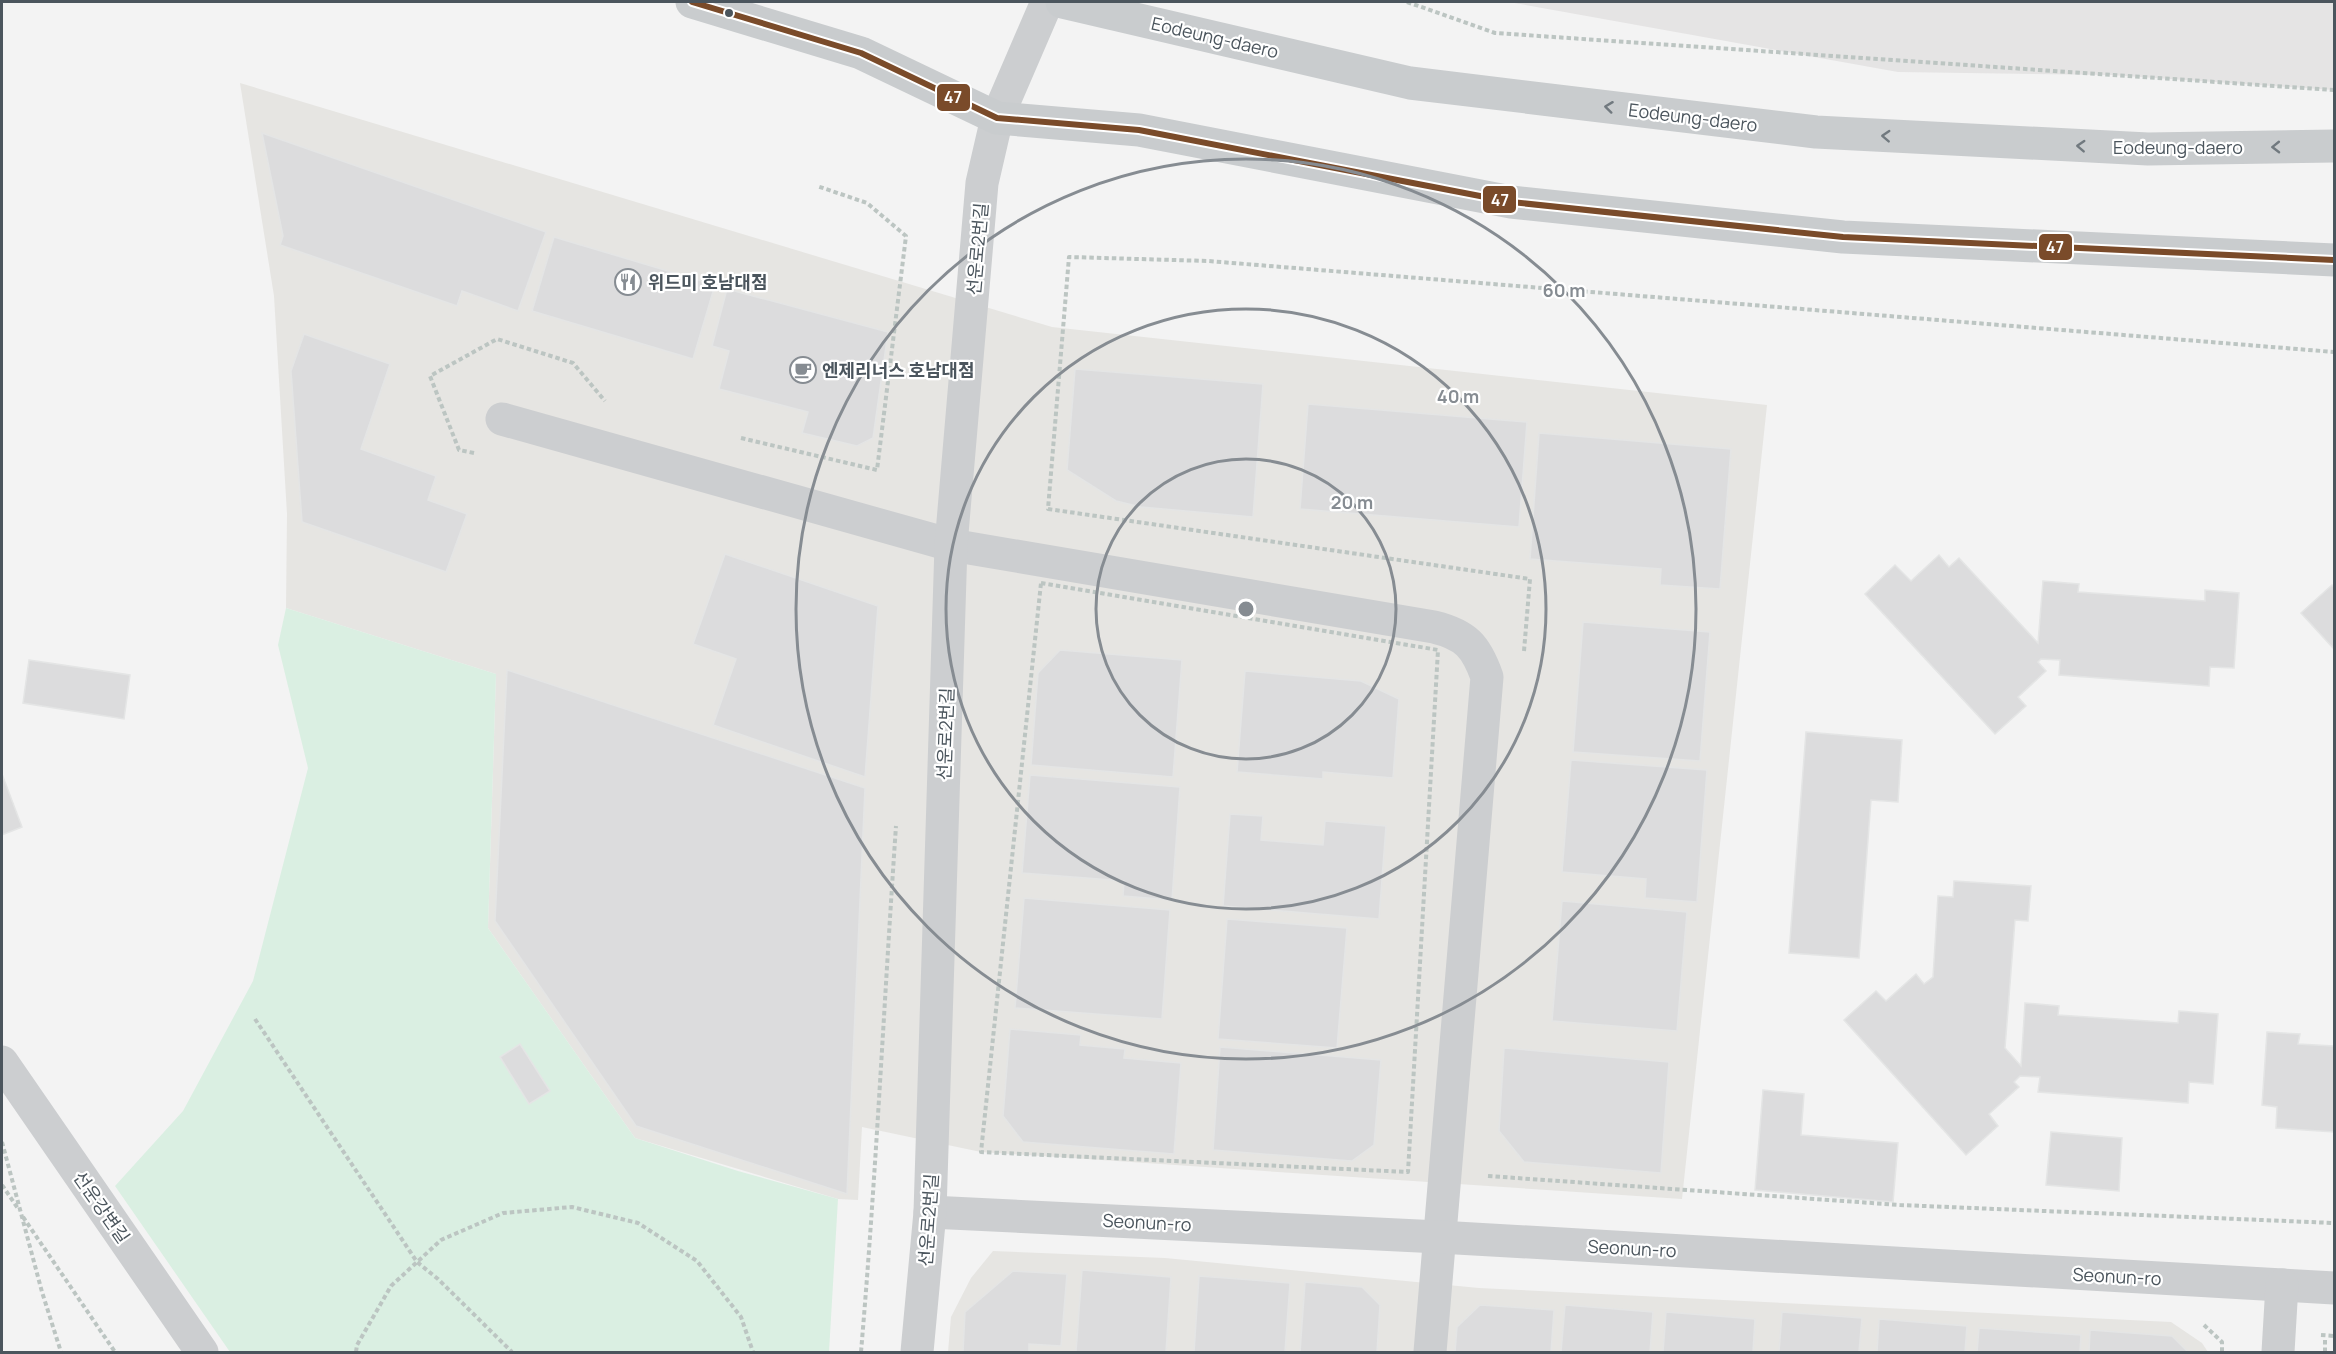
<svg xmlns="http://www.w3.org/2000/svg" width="2336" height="1354" font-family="Manrope,'Noto Sans KR',sans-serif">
<rect width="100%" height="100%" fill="#f3f3f3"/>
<g fill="#e6e5e2">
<path d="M240,83L1052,327L1767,405L1682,1199L981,1152L862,1127L858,1200L838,1199L635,1138L488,928L496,674L286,608L287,514L274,296Z"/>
<path d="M993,1251L1165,1258L1479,1288L2171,1322L2202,1343L2208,1352H948L951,1317L971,1278Z"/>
</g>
<path fill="#e5e4e4" d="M1509,2H2334V90L2111,75L1898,72Z"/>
<path fill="#daefe2" d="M286,608L496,674L488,928L635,1138L738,1171L838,1199L829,1352H230L115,1186L183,1111L253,981L308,768L278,645Z"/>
<g fill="#dcdcdd" stroke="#e4e5e5" stroke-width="1.5">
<path d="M262,133L546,232L518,311L462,291L457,306L280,245L283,236Z"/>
<path d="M554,237L715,285L693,359L532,311Z"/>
<path d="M727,289L888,332L873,438L857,446L802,433L808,412L719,389L729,351L712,346Z"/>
<path d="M304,334L390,364L361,449L436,476L428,500L467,514L446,572L302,522L291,371Z"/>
<path d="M1075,369L1263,384L1253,517L1141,507L1116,501L1067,470Z"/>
<path d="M1308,404L1527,422L1519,527L1300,509Z"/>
<path d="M1539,433L1731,449L1720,589L1660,585L1661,569L1530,559Z"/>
<path d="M725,554L878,606L865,777L713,725L736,659L693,644Z"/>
<path d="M1939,555L1949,567L1959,558L2038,643L2043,581L2079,584L2078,592L2205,601V590L2239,593L2234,668L2210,667L2209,686L2059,675L2060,660L2041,659L2038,662L2046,671L2018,697L2026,706L1995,734L1865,594L1895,565L1911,581Z"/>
<path d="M2332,585L2334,587V649L2301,613Z"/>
<path d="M1583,622L1710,632L1700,761L1573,752Z"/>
<path d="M1060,650L1182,660L1173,777L1031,765L1038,673Z"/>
<path d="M29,660L130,675L124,719L23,703Z"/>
<path d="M507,670L865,788L847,1194L636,1126L495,921Z"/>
<path d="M1245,671L1361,681L1399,699L1393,778L1323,772V779L1237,772Z"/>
<path d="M1806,732L1902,740L1898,802L1871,800L1859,958L1789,953Z"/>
<path d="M1571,760L1707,770L1697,902L1645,898L1646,879L1562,872Z"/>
<path d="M2,774L22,827L2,835Z"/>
<path d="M1030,775L1180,787L1172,900L1123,896L1124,881L1022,873Z"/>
<path d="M1230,814L1263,816L1261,840L1323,845L1325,821L1386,826L1379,919L1223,906Z"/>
<path d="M1954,881L2031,886L2028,921L2015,920L2005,1048L2021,1066L2025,1003L2059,1006L2058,1015L2178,1023L2179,1011L2218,1014L2213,1084L2189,1082L2188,1103L2038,1092L2040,1077L2020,1076L2014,1082L2019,1087L1989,1114L1998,1126L1966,1155L1844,1020L1876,991L1886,1001L1916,974L1924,984L1933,977L1938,896L1953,897Z"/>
<path d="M1024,898L1170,910L1162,1019L1015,1008Z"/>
<path d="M1562,901L1687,912L1677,1031L1552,1021Z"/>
<path d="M1227,919L1347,928L1337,1048L1218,1039Z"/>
<path d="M1010,1029L1081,1035L1080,1045L1125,1049L1124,1058L1181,1063L1174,1154L1023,1142L1003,1116Z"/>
<path d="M2267,1032L2300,1034L2298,1044L2334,1046V1132L2276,1128L2277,1107L2262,1105Z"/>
<path d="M520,1044L550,1091L529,1104L500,1057Z"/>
<path d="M1220,1047L1381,1060L1374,1145L1352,1161L1213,1150Z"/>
<path d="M1504,1048L1669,1062L1661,1173L1524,1162L1499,1131Z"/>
<path d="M1763,1090L1804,1094L1801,1135L1898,1143L1893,1202L1755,1190Z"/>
<path d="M2051,1132L2122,1138L2119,1191L2046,1185Z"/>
<path d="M1082,1270L1171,1277L1166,1352H1076Z"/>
<path d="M1013,1271L1067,1274L1061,1346L1029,1344V1352H963L965,1312Z"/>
<path d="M1199,1276L1290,1283L1285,1352H1194Z"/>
<path d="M1305,1282L1362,1287L1380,1305L1377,1352H1300Z"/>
<path d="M1480,1305L1554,1310L1551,1352H1455L1457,1327Z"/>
<path d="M1565,1305L1653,1312L1650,1352H1561Z"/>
<path d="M1666,1312L1755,1319L1753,1352H1663Z"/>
<path d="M1782,1312L1862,1318L1859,1352H1779Z"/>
<path d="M1879,1319L1967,1326L1965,1352H1877Z"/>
<path d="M1979,1328L2081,1335L2080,1352H1977Z"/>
<path d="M2090,1330L2172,1336L2188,1352H2089Z"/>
</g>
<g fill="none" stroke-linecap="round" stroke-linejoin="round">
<g stroke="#bcc5c2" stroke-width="4" stroke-dasharray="4.5 3" stroke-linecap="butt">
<path d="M1407,2L1495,33L2334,90"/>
<path d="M741,438L877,470L906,236L867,203L817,186"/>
<path d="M474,453L459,450L430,376L497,339L573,363L605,401"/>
<path d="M1041,583L1438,650L1408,1172L981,1152Z"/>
<path d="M1524,651L1530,579L1048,509L1069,257L1208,261L2334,352"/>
<path d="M255,1019L417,1262L438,1279L512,1352"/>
<path d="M2,1142L42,1292L61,1352"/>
<path d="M1488,1176L1900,1205L2334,1223"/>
<path d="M2,1185L19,1210"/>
<path d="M23,1217L115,1352"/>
<path d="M2204,1325L2222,1342V1352"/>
<path d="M2321,1335L2334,1336"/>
<path d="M356,1352L357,1345L391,1286L441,1240L503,1213L572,1207L638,1223L697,1261L741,1317L753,1352"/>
<path d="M861,1352C876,1177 884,1001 896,826"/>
<path d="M2325,1352V1340"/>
</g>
<g stroke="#ccced0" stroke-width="33">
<path d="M502,419L951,545L1434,627C1466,635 1476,646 1487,677L1430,1352"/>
<path d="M2,1062L202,1352"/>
<path d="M930,1212L1439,1237L2334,1288"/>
<path d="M917,1352L930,1212L951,545L982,183L997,118L1047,2"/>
<path d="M2278,1352L2282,1285"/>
</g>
<g stroke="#c9ccce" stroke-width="33">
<path d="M692,2L861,53L997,118L1139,130L1511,202L1843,237L2334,260"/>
<path d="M1062,2L1410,83L1816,132L2148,149L2334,146"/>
</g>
<defs>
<path id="bus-1" d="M692,2L861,53L997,118L1139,130L1511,202L1843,237L2334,260"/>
</defs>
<use href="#bus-1" stroke="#fff" stroke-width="10"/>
<use href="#bus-1" stroke="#7a4b2a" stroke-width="6"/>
</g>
<defs><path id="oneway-chevron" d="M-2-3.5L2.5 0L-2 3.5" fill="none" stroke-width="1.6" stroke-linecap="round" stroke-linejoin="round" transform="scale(1.5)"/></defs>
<g stroke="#71797f">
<use href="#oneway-chevron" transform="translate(1609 107) rotate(-173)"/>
<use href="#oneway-chevron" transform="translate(1886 136) rotate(-177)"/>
<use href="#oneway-chevron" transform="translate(2081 146) rotate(-177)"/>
<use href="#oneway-chevron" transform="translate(2276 147) rotate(179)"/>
</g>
<g fill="none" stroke="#868c92" stroke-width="3">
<circle cx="1246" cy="609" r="150"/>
<circle cx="1246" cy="609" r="300"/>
<circle cx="1246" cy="609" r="450"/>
</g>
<defs>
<symbol id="restaurant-ring" viewBox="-11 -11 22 22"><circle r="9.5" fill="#fff" stroke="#868c92" stroke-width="1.5"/><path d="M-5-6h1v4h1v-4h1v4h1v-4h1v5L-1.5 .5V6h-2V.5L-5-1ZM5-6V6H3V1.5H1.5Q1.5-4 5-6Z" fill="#868c92"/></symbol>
<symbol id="cafe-ring" viewBox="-11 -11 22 22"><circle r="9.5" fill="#fff" stroke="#868c92" stroke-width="1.5"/><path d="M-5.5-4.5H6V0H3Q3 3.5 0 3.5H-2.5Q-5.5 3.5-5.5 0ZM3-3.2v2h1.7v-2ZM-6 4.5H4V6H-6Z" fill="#868c92"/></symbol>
</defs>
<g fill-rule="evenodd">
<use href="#restaurant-ring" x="613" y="267" width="30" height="30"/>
<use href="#cafe-ring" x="788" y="355" width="30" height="30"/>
</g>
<circle fill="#4b555d" stroke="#fff" stroke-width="2" cx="729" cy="13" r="5"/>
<g text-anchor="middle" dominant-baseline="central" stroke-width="4.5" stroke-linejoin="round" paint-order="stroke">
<g font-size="18" fill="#4b555d" stroke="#fff">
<text transform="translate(1215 37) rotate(13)">Eodeung-daero</text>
<text transform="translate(1693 117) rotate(7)">Eodeung-daero</text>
<text x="2178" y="147">Eodeung-daero</text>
<text transform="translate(977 249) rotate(-85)">선운로2번길</text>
<text transform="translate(945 734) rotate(-88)">선운로2번길</text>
<text transform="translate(102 1207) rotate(55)">선운강변길</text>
<text transform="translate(928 1220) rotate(-86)">선운로2번길</text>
<text transform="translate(1147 1222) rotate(3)">Seonun-ro</text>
<text transform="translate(1632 1248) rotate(3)">Seonun-ro</text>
<text transform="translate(2117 1276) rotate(3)">Seonun-ro</text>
</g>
<g font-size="18" font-weight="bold" fill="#4b555d" stroke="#fff" text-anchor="start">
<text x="648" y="282">위드미 호남대점</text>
<text x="822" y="370">엔제리너스 호남대점</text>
</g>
</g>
<circle cx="1246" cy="609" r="9" fill="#868c92" stroke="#fff" stroke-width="3"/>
<g font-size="18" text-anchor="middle" font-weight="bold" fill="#868c92" stroke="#fff" stroke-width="4.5" stroke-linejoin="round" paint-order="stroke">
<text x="1564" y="297">60 m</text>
<text x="1458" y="403">40 m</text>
<text x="1352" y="509">20 m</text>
</g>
<g stroke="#fff" stroke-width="2">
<rect x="936" y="83" width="35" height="29" rx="6" fill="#7a4b2a"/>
<rect x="1482" y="185" width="35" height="29" rx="6" fill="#7a4b2a"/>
<rect x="2038" y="233" width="35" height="28" rx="6" fill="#7a4b2a"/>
</g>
<g font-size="16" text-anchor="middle" font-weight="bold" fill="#fff">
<text x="953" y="103">47</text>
<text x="1500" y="206">47</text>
<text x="2055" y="253">47</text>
</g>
<rect width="2336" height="1354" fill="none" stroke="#4b555d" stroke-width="6"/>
</svg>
